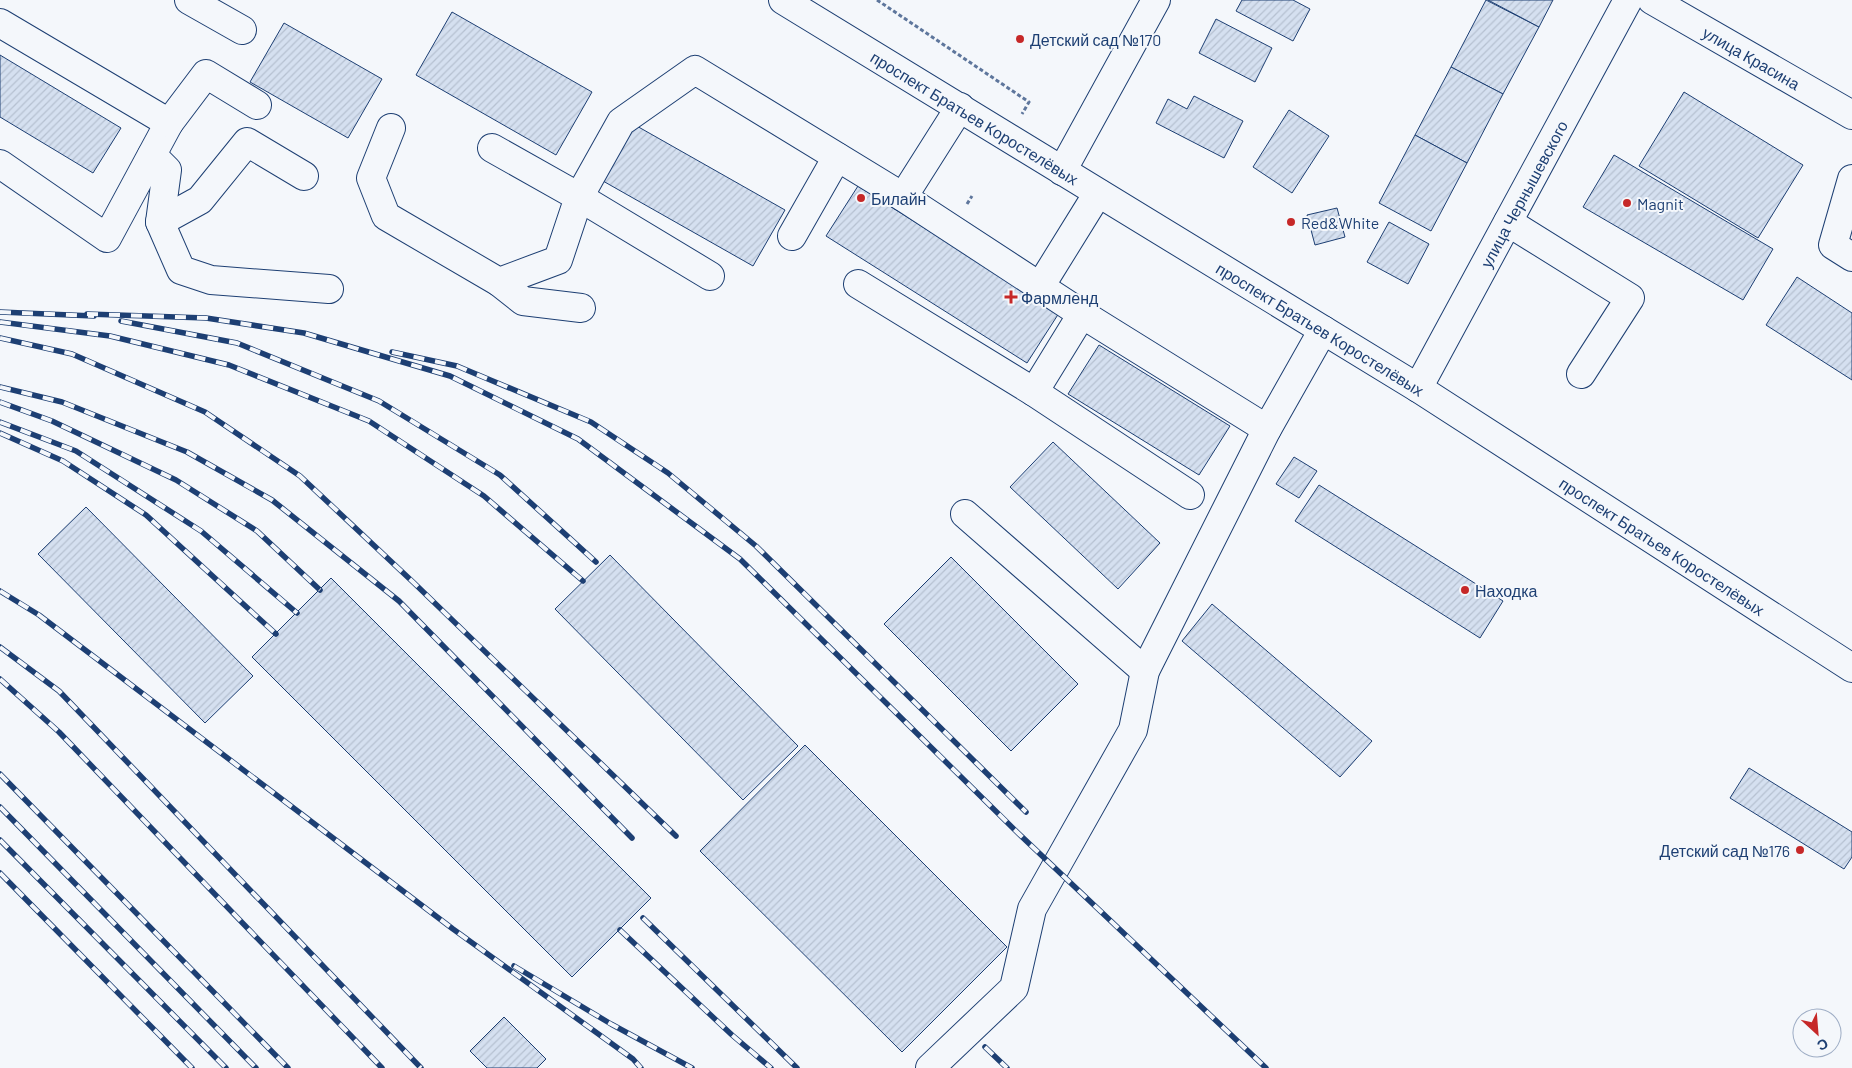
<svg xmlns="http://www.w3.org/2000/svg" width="1852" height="1068" font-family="Barlow,sans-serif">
<defs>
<pattern id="building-hatch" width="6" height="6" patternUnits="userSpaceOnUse" patternTransform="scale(1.25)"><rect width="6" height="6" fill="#d5e0f0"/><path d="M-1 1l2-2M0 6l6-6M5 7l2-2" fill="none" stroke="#b6c1d1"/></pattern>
</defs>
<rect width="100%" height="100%" fill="#f4f7fb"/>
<g fill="url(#building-hatch)" stroke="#1d3f73">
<path d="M1242,0H1293L1310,9L1293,41L1236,11Z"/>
<path d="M1486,0L1539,27L1503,94L1451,67Z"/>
<path d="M1488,0H1553L1539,27Z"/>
<path d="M452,12L592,92L556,155L416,75Z"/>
<path d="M1216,19L1272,48L1255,82L1199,53Z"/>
<path d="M284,23L382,79L348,138L250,82Z"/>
<path d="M0,55L121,128L93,173L0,117Z"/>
<path d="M1451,67L1503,94L1467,163L1415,135Z"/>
<path d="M1684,92L1803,165L1758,238L1639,166Z"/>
<path d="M1194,96L1243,121L1224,158L1156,123L1168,99L1187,109Z"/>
<path d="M1289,110L1329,136L1292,193L1253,167Z"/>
<path d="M635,125L785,210L753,266L603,181Z"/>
<path d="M1415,135L1467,163L1431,231L1379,203Z"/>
<path d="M1614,155L1773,249L1743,300L1583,207Z"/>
<path d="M858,186L1059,313L1027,363L826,236Z"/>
<path d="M1337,208L1345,237L1315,245L1307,215Z"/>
<path d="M1389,222L1429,244L1408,284L1367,262Z"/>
<path d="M1797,277L1852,313V380L1766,325Z"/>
<path d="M1099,345L1230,426L1199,475L1068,394Z"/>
<path d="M1053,442L1160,543L1118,589L1010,487Z"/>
<path d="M1294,457L1317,471L1299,498L1276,484Z"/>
<path d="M1319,485L1503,601L1480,638L1295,521Z"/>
<path d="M86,507L253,676L205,723L38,554Z"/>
<path d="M610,555L798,746L743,800L555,609Z"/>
<path d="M951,557L1078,684L1011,751L884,624Z"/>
<path d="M331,578L651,898L572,977L252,657Z"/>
<path d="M1212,604L1372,741L1340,777L1182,641Z"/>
<path d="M805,745L1007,947L902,1052L700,851Z"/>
<path d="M1749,768L1852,832V857L1844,869L1730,798Z"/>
<path d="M504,1017L546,1059L537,1068H487L470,1051Z"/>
</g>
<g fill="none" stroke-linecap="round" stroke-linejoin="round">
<defs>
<g id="minor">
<path d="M189,0L242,30"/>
<path id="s1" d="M1652,0L1852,115"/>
<path d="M0,23L169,123L107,238L0,164"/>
<path d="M169,123L206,74L257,105"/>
<path d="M391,128L371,178L386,216L499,282L558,260L579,197L621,122L695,70L903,197L1082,314"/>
<path d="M492,148L579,197L710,276"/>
<path d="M152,155L167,170L160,222L181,270L211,280L329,289"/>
<path d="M1062,171L1156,0"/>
<path d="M1852,179L1833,245L1852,257"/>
<path d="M903,197L960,107"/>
<path d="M160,222L200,200L247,142L304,176"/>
<path d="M1508,222L1630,298L1581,374"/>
<path d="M792,236L837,157"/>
<path d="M499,282L523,301L581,308"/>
<path d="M858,284L1034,392"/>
<path d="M1041,285L1098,193"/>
<path id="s2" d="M1418,388L1628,0"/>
<path d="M1190,495L1034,392L1082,314L1267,429"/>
<path d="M965,514L1145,671"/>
<path d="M930,1068L1014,988L1032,909L1133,730L1145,671L1267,429L1323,330"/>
</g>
<g id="major">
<path id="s3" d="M783,0L1418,388L1852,668"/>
</g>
</defs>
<use href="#minor" stroke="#1d3f73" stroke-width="30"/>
<use href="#major" stroke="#1d3f73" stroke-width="30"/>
<g stroke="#5e769c" stroke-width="3" stroke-dasharray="4 2.5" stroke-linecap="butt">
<path d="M877,0L1029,102L1022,114"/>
<path d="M967,204L972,196"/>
</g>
<use href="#minor" stroke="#f4f7fb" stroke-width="28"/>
<use href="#major" stroke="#f4f7fb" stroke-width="28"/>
<defs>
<g id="rail">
<path d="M0,312L94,316"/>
<path d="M87,314L206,318L304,333L450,376L578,439L740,559L1019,834L1266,1068"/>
<path d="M121,321L237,343L379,401L500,475L596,562"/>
<path d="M0,322L110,336L229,365L369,421L484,496L583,581"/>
<path d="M0,338L72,354L205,412L300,476L414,583L676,836"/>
<path d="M392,352L457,366L591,422L668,473L756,546L1026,812"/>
<path d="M0,387L62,402L187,452L272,500L399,601L632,838"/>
<path d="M0,402L52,421L176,480L257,531L320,590"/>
<path d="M0,422L76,451L201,531L297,613"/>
<path d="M0,433L63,461L146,515L276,634"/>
<path d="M0,591L39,615L453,929L633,1059L641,1068"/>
<path d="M0,647L59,691L421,1068"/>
<path d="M0,679L59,732L382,1068"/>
<path d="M0,774L288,1068"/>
<path d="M0,807L256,1068"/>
<path d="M0,840L226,1068"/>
<path d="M0,873L192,1068"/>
<path d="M643,918L797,1068"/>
<path d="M620,930L732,1035L771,1068"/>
<path d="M514,966L611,1024L692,1068"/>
<path d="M985,1047L1007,1068"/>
</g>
</defs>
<use href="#rail" stroke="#1d3f73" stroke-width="5.5"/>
<use href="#rail" stroke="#f4f7fb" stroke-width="4" stroke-dasharray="11" stroke-linecap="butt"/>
</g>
<g fill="#c62828" stroke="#f4f7fb" stroke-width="2">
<circle cx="1020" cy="39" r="5"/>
<circle cx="861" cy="198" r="5"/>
<circle cx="1627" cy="203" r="5"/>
<circle cx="1291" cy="222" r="5"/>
<path d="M1008.5 289.5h5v5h5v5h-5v5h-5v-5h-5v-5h5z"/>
<circle cx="1465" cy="590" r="5"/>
<circle cx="1800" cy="850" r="5"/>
</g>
<g text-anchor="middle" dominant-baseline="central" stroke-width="4" stroke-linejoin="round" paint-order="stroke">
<g font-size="16" fill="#1d3f73" stroke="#f4f7fb" text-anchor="start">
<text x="1030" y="39">Детский сад №170</text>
<text x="871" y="198">Билайн</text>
<text x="1637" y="203">Magnit</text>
<text x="1301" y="222">Red&amp;White</text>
<text x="1021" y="297">Фармленд</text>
<text x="1475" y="590">Находка</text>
<text x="1790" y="850" text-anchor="end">Детский сад №176</text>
</g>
<g font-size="16" fill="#1d3f73" stroke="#f4f7fb">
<text stroke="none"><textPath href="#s1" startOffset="115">улица Красина</textPath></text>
<text stroke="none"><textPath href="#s3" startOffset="225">проспект Братьев Коростелёвых</textPath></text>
<text stroke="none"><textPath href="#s2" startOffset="221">улица Чернышевского</textPath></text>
<text stroke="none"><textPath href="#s3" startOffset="630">проспект Братьев Коростелёвых</textPath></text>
<text stroke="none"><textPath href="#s3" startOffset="1035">проспект Братьев Коростелёвых</textPath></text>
</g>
</g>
<g transform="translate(1817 1033) rotate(154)"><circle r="24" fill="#f4f7fb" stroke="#9eadc5"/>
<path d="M0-4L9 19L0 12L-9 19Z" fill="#c62828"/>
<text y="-8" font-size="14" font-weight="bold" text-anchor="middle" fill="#1d3f73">С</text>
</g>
</svg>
